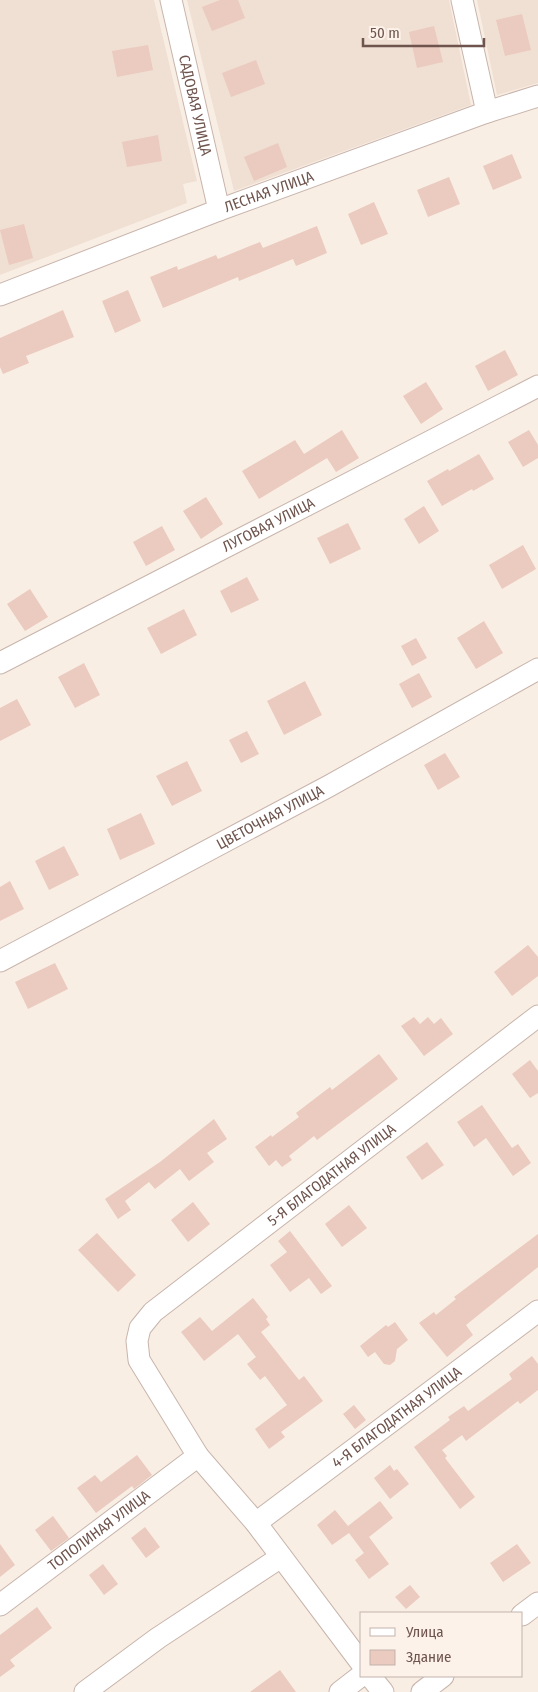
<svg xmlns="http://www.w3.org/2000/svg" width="538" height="1692" font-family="'Fira Sans Condensed',sans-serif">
<rect width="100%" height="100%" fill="#f9eee4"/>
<g fill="#f0dfd3">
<path d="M0,0H154L197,181L183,184L187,203L0,275Z"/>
<path d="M187,0H449L471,105L234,191Z"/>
<path d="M477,0H538V83L497,95Z"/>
</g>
<g fill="#ebcabf">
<path d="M220,0H238L245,18L212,31L202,7Z"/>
<path d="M522,14L531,50L505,56L496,20Z"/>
<path d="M434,26L443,62L417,68L409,32Z"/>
<path d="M148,45L153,70L117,77L112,51Z"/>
<path d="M256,60L265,84L231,97L222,73Z"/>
<path d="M158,135L162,161L127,167L122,142Z"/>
<path d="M278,143L287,167L254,181L244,157Z"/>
<path d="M512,154L522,178L493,190L483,166Z"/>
<path d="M449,177L460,204L428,217L417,190Z"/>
<path d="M374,202L388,234L361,245L348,214Z"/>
<path d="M24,224L33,258L9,265L0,230Z"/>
<path d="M317,226L327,253L296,266L293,259L239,281L238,277L163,308L150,277L177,266L178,270L216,255L218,259L260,242L263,248Z"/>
<path d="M128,290L141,321L115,333L102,301Z"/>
<path d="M63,310L74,337L26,356L29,363L3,374L0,367V338Z"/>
<path d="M505,350L518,375L488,391L475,366Z"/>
<path d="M426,382L443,409L421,424L403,396Z"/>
<path d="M342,430L359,458L336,472L327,458L259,499L242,471L295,440L304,454Z"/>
<path d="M529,430L538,445V458L523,467L508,442Z"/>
<path d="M479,454L494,479L473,491L472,489L442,506L427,481L448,469L449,471Z"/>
<path d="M206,497L223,524L201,539L183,511Z"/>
<path d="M424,506L439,531L419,544L404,519Z"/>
<path d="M348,523L361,549L330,564L317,538Z"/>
<path d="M162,526L175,550L146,566L133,542Z"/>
<path d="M523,545L536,569L502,589L489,565Z"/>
<path d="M247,577L259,600L231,613L220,591Z"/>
<path d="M30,589L48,617L25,631L7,604Z"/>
<path d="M184,609L197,635L161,654L147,628Z"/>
<path d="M484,621L503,653L476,669L457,638Z"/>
<path d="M416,638L427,658L412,666L401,646Z"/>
<path d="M84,663L100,695L75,708L58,677Z"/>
<path d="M419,673L432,697L412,708L399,684Z"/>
<path d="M305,681L322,715L284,735L267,701Z"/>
<path d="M17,699L31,725L0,741V708Z"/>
<path d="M247,731L259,754L241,763L229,740Z"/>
<path d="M445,753L460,777L438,790L424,765Z"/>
<path d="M187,761L202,791L172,806L156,776Z"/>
<path d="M141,813L155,844L120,860L107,829Z"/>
<path d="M64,846L79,875L49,890L35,861Z"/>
<path d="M10,881L24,909L0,921V887Z"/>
<path d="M528,945L538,957V976L512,996L494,972Z"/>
<path d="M55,963L68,989L28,1009L15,982Z"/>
<path d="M414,1017L420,1024L428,1017L434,1024L441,1018L453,1034L424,1056L401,1026Z"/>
<path d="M379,1054L398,1079L317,1140L314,1136L289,1156L292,1160L282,1167L276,1160L269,1166L255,1147L271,1135L272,1137L299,1117L296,1113L330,1087L332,1090Z"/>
<path d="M530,1060L538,1071V1093L530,1098L512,1074Z"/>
<path d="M482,1105L512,1148L518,1144L531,1163L513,1176L486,1138L474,1147L457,1122Z"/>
<path d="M214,1119L227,1139L207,1153L214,1162L189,1181L180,1169L155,1189L149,1182L125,1201L131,1210L118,1219L105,1199L160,1162Z"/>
<path d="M427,1142L444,1165L422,1180L406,1157Z"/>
<path d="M193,1202L210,1224L188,1242L171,1220Z"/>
<path d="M349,1205L367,1228L342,1247L325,1224Z"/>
<path d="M290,1231L332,1286L321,1294L309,1278L290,1292L270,1265L287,1252L278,1241Z"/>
<path d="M97,1233L136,1275L118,1292L78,1250Z"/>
<path d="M538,1234V1267L466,1325L473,1335L447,1357L419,1323L434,1312L436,1315L456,1299L454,1297Z"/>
<path d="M253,1298L268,1317L266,1319L270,1325L261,1332L299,1380L304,1376L323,1401L281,1432L285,1437L269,1449L255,1429L287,1405L265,1376L260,1380L247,1364L256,1357L238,1334L204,1361L181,1332L200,1317L212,1331Z"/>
<path d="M395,1322L408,1340L397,1349L395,1361L390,1365L384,1364L375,1352L368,1357L360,1346L386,1325L388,1327Z"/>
<path d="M532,1356L538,1364V1390L520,1404L518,1401L466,1441L462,1435L442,1450L447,1456L445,1458L475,1497L460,1509L414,1447L450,1420L448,1417L464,1406L468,1411L512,1379L509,1374Z"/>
<path d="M354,1405L366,1420L355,1429L343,1414Z"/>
<path d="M137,1455L152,1475L134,1489L132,1486L96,1513L77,1488L95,1475L101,1482Z"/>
<path d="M390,1465L394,1471L397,1469L409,1484L390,1499L374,1478Z"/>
<path d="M380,1501L393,1518L369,1537L389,1564L369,1579L355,1560L364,1553L349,1533L332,1545L317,1525L335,1510L348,1526Z"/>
<path d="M53,1516L69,1538L51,1551L35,1530Z"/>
<path d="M145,1527L160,1547L146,1558L131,1538Z"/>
<path d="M0,1544L15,1565L0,1577Z"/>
<path d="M517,1544L531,1563L503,1582L490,1563Z"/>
<path d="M103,1564L118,1584L104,1595L89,1575Z"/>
<path d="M410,1585L420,1597L406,1609L395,1597Z"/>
<path d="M37,1607L52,1628L10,1660L15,1666L0,1677V1635Z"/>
<path d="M280,1670L296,1692H250Z"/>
</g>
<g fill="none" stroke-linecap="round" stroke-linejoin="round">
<defs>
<g id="minor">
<path id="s1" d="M171,0L219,210"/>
<path d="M462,0L487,112"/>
<path id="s2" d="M0,295L219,210L487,112L538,96"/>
<path id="s3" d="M0,663L538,386"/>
<path id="s4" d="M0,961L329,786L538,669"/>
<path id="s5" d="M256,1523L538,1311"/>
<path id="s6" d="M0,1605L198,1456"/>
<path d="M522,1615L538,1603"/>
<path id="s7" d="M362,1664L256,1523L198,1456L139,1360L137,1341L140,1328L153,1312L538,1016"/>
<path d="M370,1676L383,1692"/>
<path d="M85,1692L158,1638L281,1557"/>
<path d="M340,1692L362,1675"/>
<path d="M422,1692L443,1676"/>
</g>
</defs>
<use href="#minor" stroke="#c8b5ac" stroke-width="23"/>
<use href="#minor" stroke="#fff" stroke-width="21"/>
</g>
<g text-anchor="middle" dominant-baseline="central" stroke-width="5" stroke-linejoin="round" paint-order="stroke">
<g font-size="15" fill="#6e544d" stroke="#fcf2ea">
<text stroke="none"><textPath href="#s1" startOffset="108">САДОВАЯ УЛИЦА</textPath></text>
<text stroke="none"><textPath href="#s2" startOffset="288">ЛЕСНАЯ УЛИЦА</textPath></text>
<text stroke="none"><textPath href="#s3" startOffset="302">ЛУГОВАЯ УЛИЦА</textPath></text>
<text stroke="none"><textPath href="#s4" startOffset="306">ЦВЕТОЧНАЯ УЛИЦА</textPath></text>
<text stroke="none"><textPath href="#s7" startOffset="656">5-Я БЛАГОДАТНАЯ УЛИЦА</textPath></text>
<text stroke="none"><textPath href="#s5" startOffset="176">4-Я БЛАГОДАТНАЯ УЛИЦА</textPath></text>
<text stroke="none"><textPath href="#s6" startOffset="124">ТОПОЛИНАЯ УЛИЦА</textPath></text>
</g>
</g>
<rect x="360" y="1612" width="162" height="65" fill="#fcf2ea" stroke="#c3b3ab"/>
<rect x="370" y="1628" width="25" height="8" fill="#ffffff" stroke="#c3b3ab"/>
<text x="406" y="1637" font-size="15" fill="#6e544d">Улица</text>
<rect x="370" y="1650" width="25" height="15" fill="#ebcabf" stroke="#c3b3ab"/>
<text x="406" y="1662" font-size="15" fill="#6e544d">Здание</text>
<path d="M363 38v8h121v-8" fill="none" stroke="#6e544d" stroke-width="2.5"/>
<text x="370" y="38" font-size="15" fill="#6e544d" stroke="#fcf2ea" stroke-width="4" paint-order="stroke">50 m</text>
</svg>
